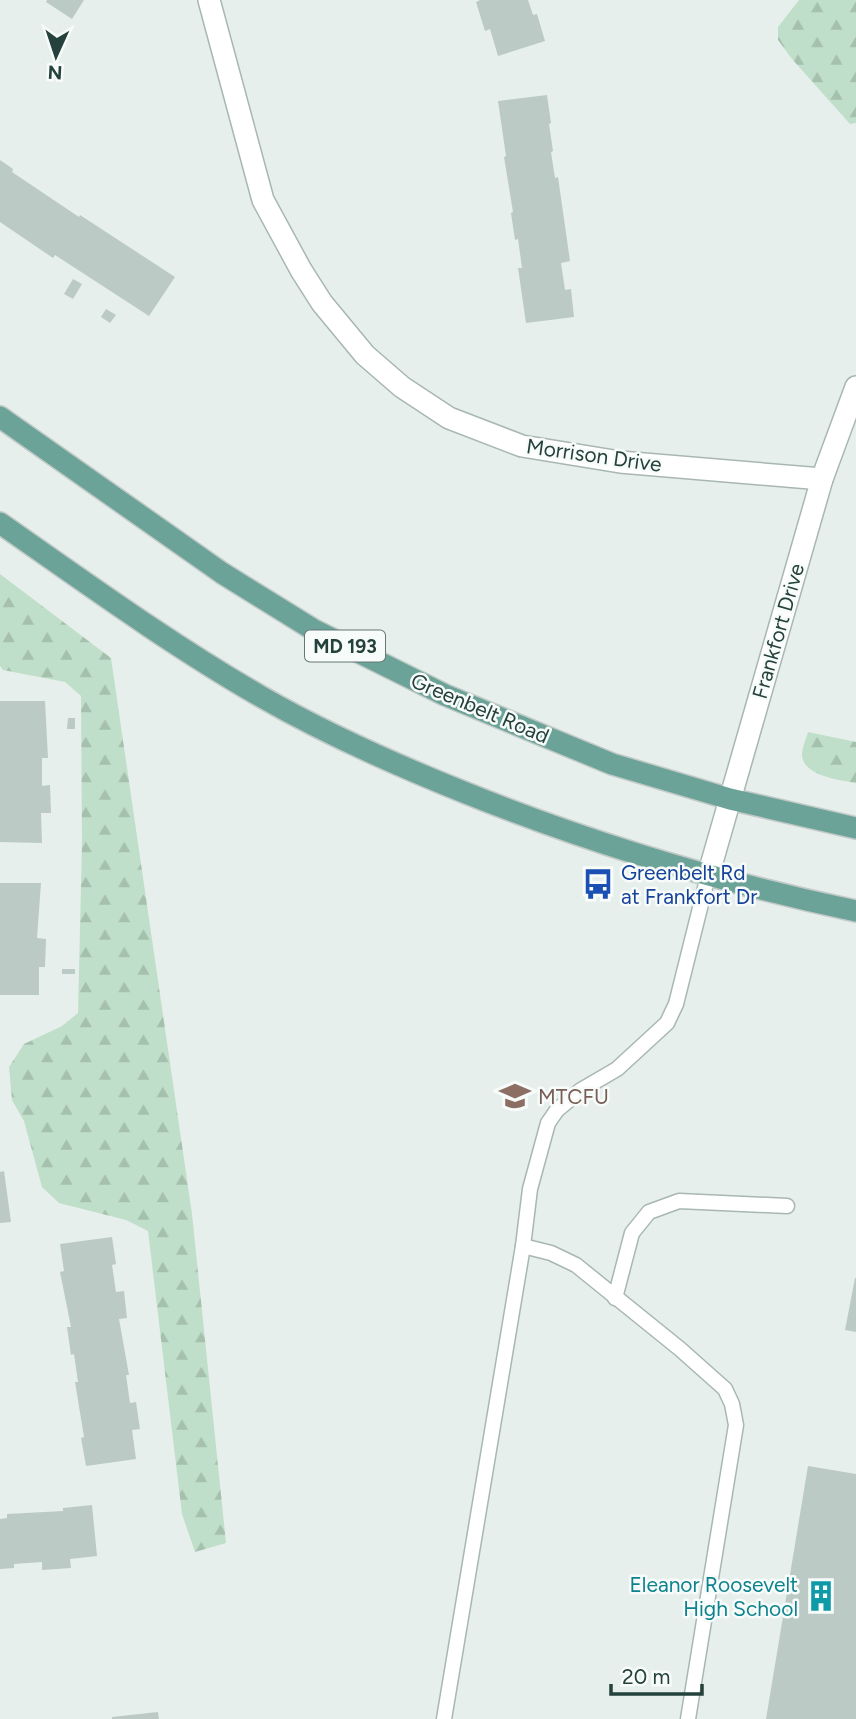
<svg xmlns="http://www.w3.org/2000/svg" width="856" height="1719" font-family="Figtree,sans-serif">
<defs>
<pattern id="forest-firs" width="22" height="20" patternUnits="userSpaceOnUse" patternTransform="scale(1.75)"><rect width="22" height="20" fill="#c0dfca"/><path d="M5 1l3.5 6h-7zM16 11l3.5 6h-7z" fill="#a5c1ae"/></pattern>
</defs>
<rect width="100%" height="100%" fill="#e6efeb"/>
<g fill="url(#forest-firs)">
<path d="M799,0H856V123L850,124L792,59L778,40V27Z"/>
<path d="M0,574L111,658L192,1214L226,1543L195,1552L182,1514L148,1231L126,1220L59,1203L42,1187L24,1121L12,1100L9,1067L24,1044L62,1026L78,1013L82,843L81,696L65,682L3,670L0,666Z"/>
<path d="M808,732L856,742V783C840,780 803,776 802,755C802,748 806,739 808,732Z"/>
</g>
<g fill="#bbcac5">
<path d="M47,0H84L72,19L46,2Z"/>
<path d="M480,0H528L533,15L537,14L545,41L498,56L490,29L485,31L476,2Z"/>
<path d="M547,95L551,123L549,124L553,151L551,152L555,178L558,177L570,261L561,263L565,290L571,289L574,317L526,323L518,268H522L518,239L515,240L511,213L513,212L504,157L506,156L498,101Z"/>
<path d="M0,160L13,169L12,172L79,217L80,215L175,277L149,316L55,255L53,258L0,222Z"/>
<path d="M73,279L82,284L73,299L64,294Z"/>
<path d="M106,309L116,315L110,323L101,317Z"/>
<path d="M0,701H45L48,758H42V786L50,785L51,813H41L42,843L0,842Z"/>
<path d="M68,718H75V729H67Z"/>
<path d="M0,883H41L37,938L46,939L45,967H39V995H0Z"/>
<rect x="62" y="969" width="13" height="5"/>
<path d="M4,1171L11,1222L0,1223V1172Z"/>
<path d="M112,1237L116,1264L112,1265L116,1292L124,1291L127,1318L119,1319L129,1375H126L130,1403L136,1402L140,1429L132,1430L136,1459L86,1466L81,1438L84,1437L75,1382H78L74,1354L71,1355L67,1327H71L60,1272L64,1271L60,1244Z"/>
<path d="M855,1278H856V1332L845,1330Z"/>
<path d="M808,1466L856,1474V1719H766Z"/>
<path d="M92,1505L97,1556L70,1559L71,1568L42,1570V1562L14,1564V1568L0,1569V1519L7,1518V1514L63,1511V1508Z"/>
<path d="M158,1712L159,1719H112V1717Z"/>
</g>
<g fill="none" stroke-linecap="round" stroke-linejoin="round">
<defs>
<g id="service">
<path d="M523,1246L551,1253L576,1265L680,1349L725,1389L732,1404L736,1425L688,1719"/>
<path d="M615,1298L632,1233L649,1212L679,1201L787,1206"/>
<path d="M444,1719L523,1246L530,1189L548,1123L557,1110L581,1090L617,1069L667,1023L676,1004L708,876"/>
</g>
<g id="minor">
<path d="M209,0L263,200L301,270L322,303L365,355L402,387L449,418L522,446L620,462L822,479"/>
<path d="M708,876L822,479L856,387"/>
</g>
<g id="primary">
<path d="M0,417L222,573L314,630L445,695L612,764L730,799L856,828"/>
<path d="M0,523C86,583 170,644 260,696C326,734 396,765 466,793C593,844 723,883 856,911"/>
</g>
</defs>
<use href="#service" stroke="#a8b7b3" stroke-width="17"/>
<use href="#minor" stroke="#a8b7b3" stroke-width="24"/>
<use href="#primary" stroke="#c2cac8" stroke-width="24"/>
<use href="#service" stroke="#fff" stroke-width="14"/>
<use href="#minor" stroke="#fff" stroke-width="21"/>
<use href="#primary" stroke="#6ca398" stroke-width="21"/>
</g>
<defs>
<symbol id="bus-bare" viewBox="-9 -9 18 18"><path d="M-5-6H5V4H4V6H2V4H-2V6H-4V4H-5ZM-3.5-4V0h7V-4ZM-3.5 1.2v1.5H-2V1.2ZM2 1.2v1.5H3.5V1.2Z" fill="#1a4fb4" stroke="#f7fbf9" stroke-width="2.5" paint-order="stroke"/></symbol>
<symbol id="school-bare" viewBox="-9 -9 18 18"><path d="M0-5L7-2L0 1L-7-2ZM-4 1L0 2.5L4 1V4Q0 6-4 4Z" fill="#8d6e63" stroke="#f7fbf9" stroke-width="2.5" paint-order="stroke"/></symbol>
<symbol id="building-bare" viewBox="-9 -9 18 18"><path d="M-4-6H4V6H1V3H-1V6H-4ZM-2.5-4.3h1.7v1.8h-1.7ZM.8-4.3h1.7v1.8H.8ZM-2.5-1h1.7V.8h-1.7ZM.8-1h1.7V.8H.8Z" fill="#0f9aa8" stroke="#f7fbf9" stroke-width="2.5" paint-order="stroke"/></symbol>
</defs>
<g fill-rule="evenodd">
<use href="#bus-bare" x="576" y="862" width="44" height="44"/>
<use href="#school-bare" x="493" y="1074" width="44" height="44"/>
<use href="#building-bare" x="799" y="1574" width="44" height="44"/>
</g>
<g text-anchor="middle" dominant-baseline="central" stroke-width="5" stroke-linejoin="round" paint-order="stroke">
<rect fill="#f7fbf9" stroke="#647974" stroke-width="2" x="305" y="630.5" width="80" height="31" rx="5"/>
<g font-size="19" font-weight="bold" fill="#25413b">
<text x="345" y="646">MD 193</text>
</g>
<g font-size="21" fill="#25413b" stroke="#f7fbf9">
<text transform="translate(594 455) rotate(8)">Morrison Drive</text>
<text transform="translate(778 631) rotate(-74)">Frankfort Drive</text>
<text transform="translate(480 708) rotate(23)">Greenbelt Road</text>
</g>
<g font-size="21" fill="#164399" stroke="#f7fbf9" text-anchor="start">
<text x="621" y="872">Greenbelt Rd<tspan x="621" dy="24">at Frankfort Dr</tspan></text>
</g>
<g font-size="21" fill="#785e54" stroke="#f7fbf9" text-anchor="start">
<text x="538" y="1096">MTCFU</text>
</g>
<g font-size="21" fill="#0d838f" stroke="#f7fbf9" text-anchor="end">
<text x="798" y="1584">Eleanor Roosevelt<tspan x="798" dy="24">High School</tspan></text>
</g>
</g>
<g transform="translate(56 56) rotate(183)" stroke="#f7fbf9" stroke-width="5" paint-order="stroke">
<path d="M0-5L12 26L0 18L-12 26Z" fill="#25413b"/>
<text y="-10" font-size="19" font-weight="bold" text-anchor="middle" fill="#25413b">N</text>
</g>
<path d="M611 1684v10h91v-10" fill="none" stroke="#25413b" stroke-width="3.5"/>
<text x="622" y="1684" font-size="21" fill="#25413b" stroke="#f7fbf9" stroke-width="5" paint-order="stroke">20 m</text>
</svg>
